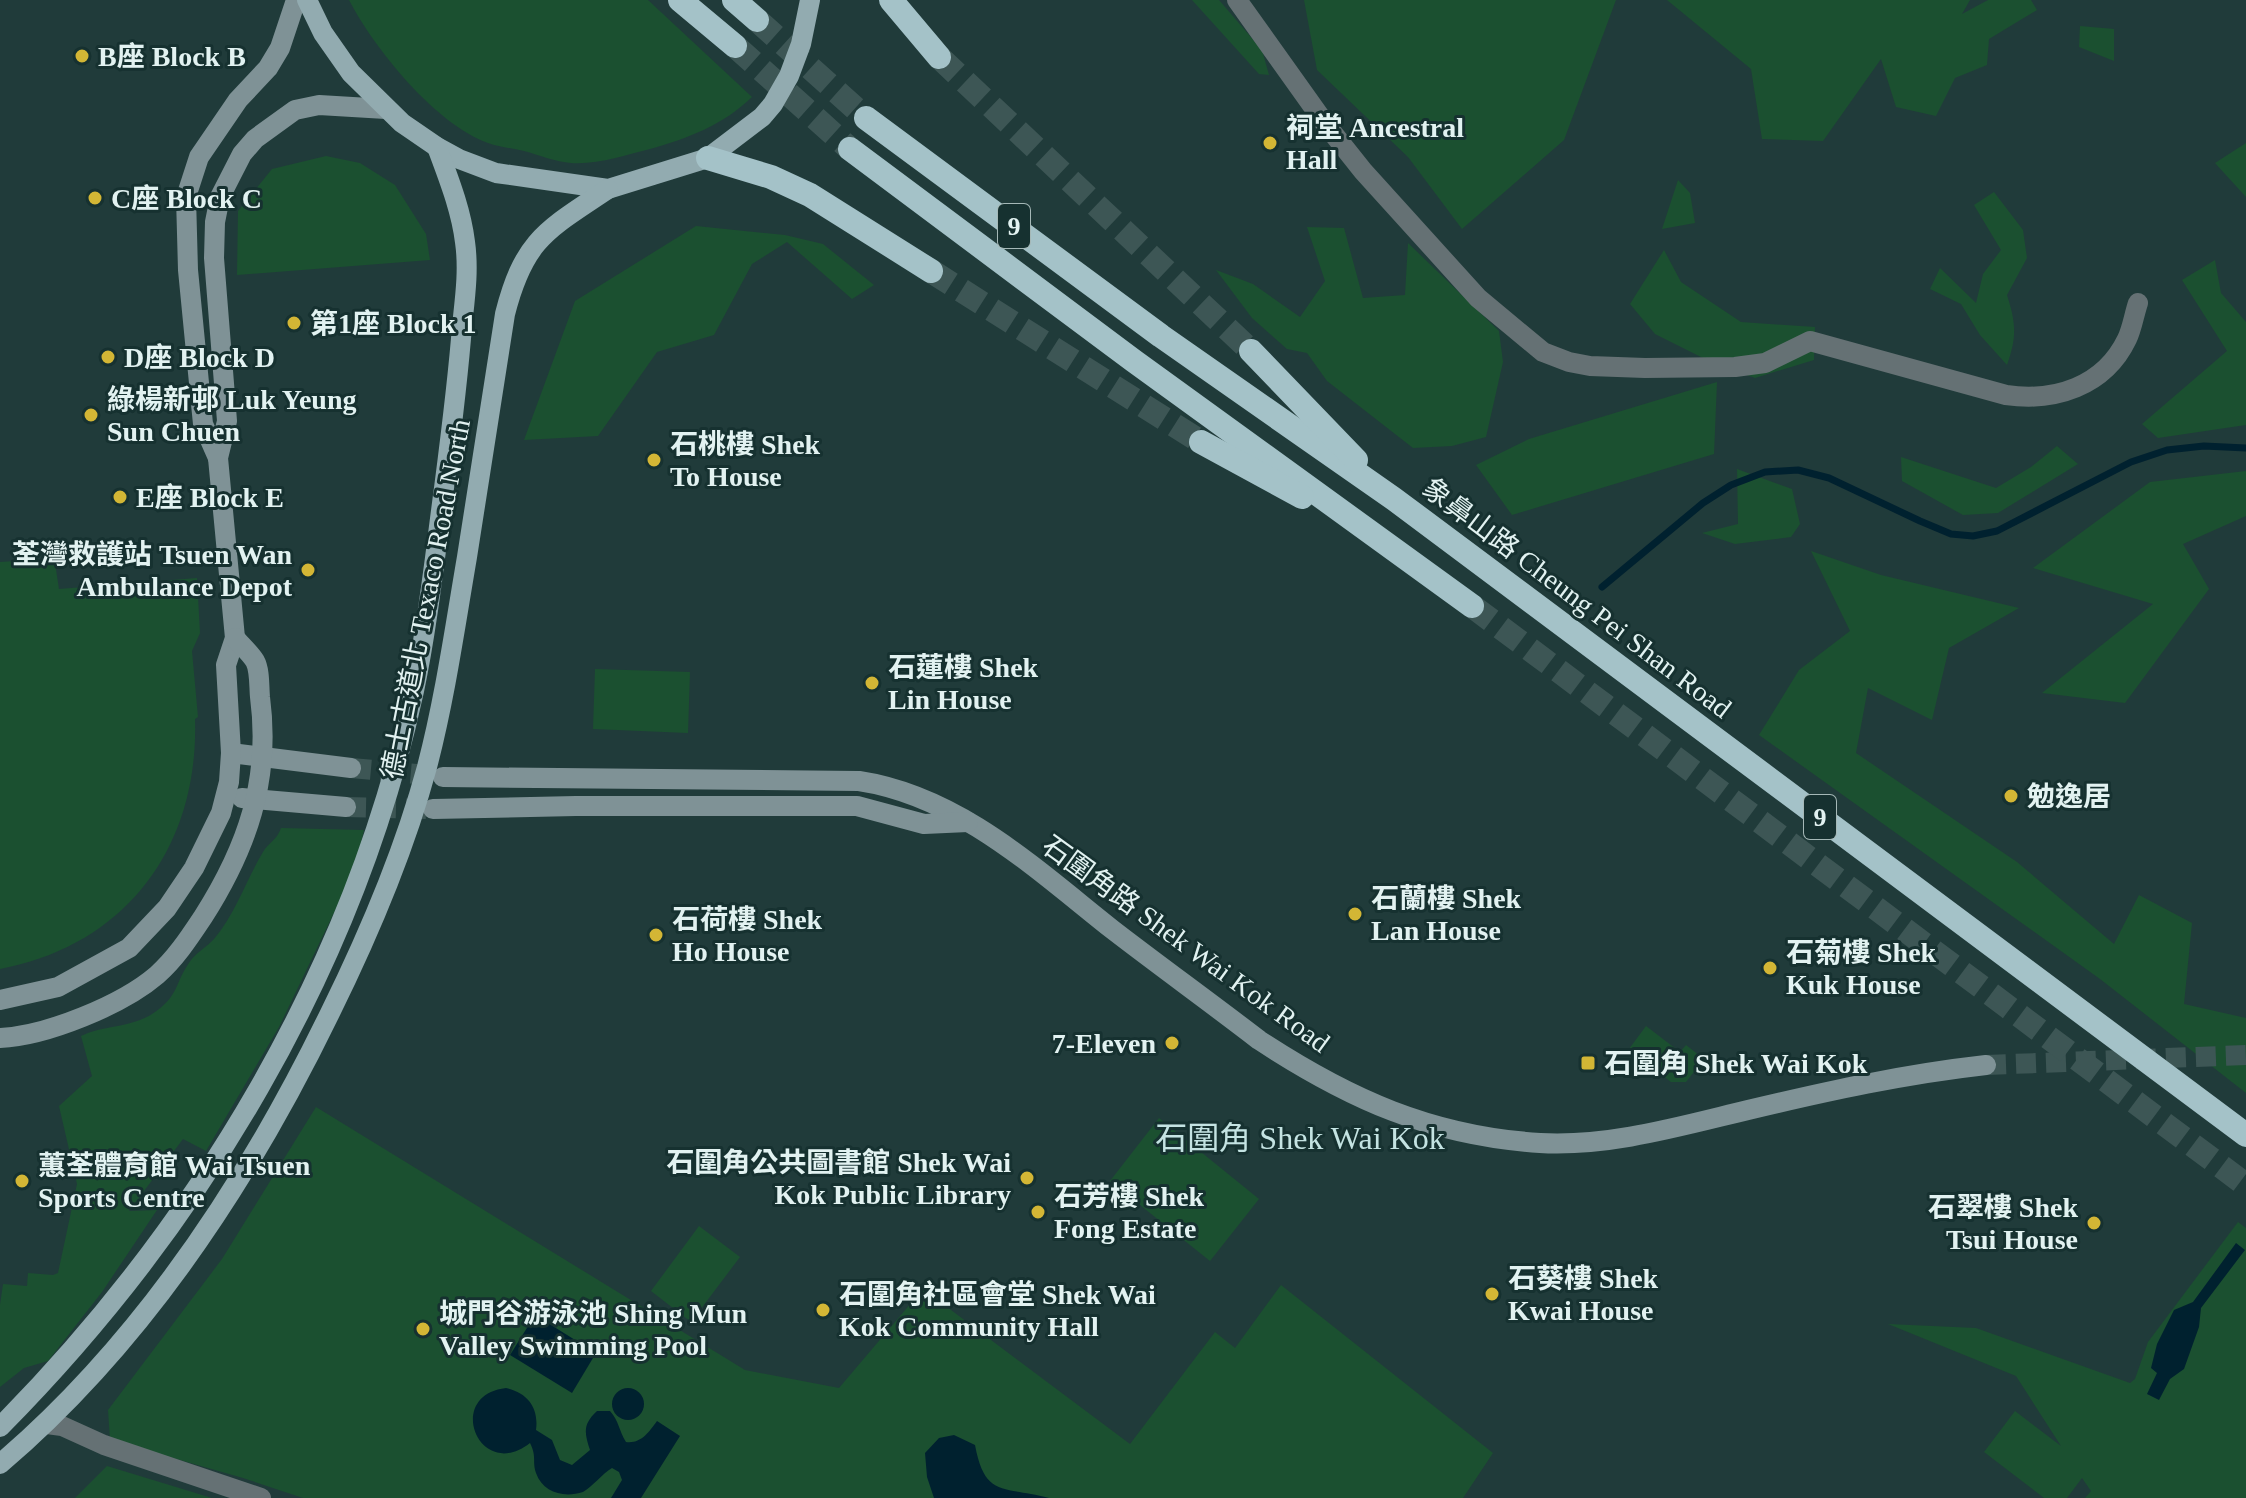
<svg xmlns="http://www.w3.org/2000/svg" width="2246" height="1498" font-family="'Times New Roman','Noto Sans TC',serif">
<rect width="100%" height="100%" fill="#203b3a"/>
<g fill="#1b5030">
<path d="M349,0H648L752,97C723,125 689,138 650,149C625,155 597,165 571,163C556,162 539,155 524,151C512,148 499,147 488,143C435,124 374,48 349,0Z"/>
<path d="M1192,0H1219L1262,50L1269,75L1259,74Z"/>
<path d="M1304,0H1616L1564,140L1462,229L1408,157L1317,70Z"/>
<path d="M1667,0H1970L1962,14L1988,0H2031L2037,10L1989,39L1987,65L1955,78L1936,116L1896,107L1881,59L1823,141L1762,139L1751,69Z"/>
<path d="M2080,26L2114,29V61L2079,47Z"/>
<path d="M2246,143V197L2215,163Z"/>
<path d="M326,156L360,163L395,185L426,234L430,260L237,275L238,211L272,169Z"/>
<path d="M1678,180L1690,193L1695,223L1662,229Z"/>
<path d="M1994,192L2023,230L2027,258L2007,295C2016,323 2017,337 2007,365L1980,335L1961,304L1930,289L1940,268L1976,303L1983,274L2001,250L1974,205Z"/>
<path d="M696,226L785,235L823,244L874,285L852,299L787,242L752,264L714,335L657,352L598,436L524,440L575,301Z"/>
<path d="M1307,227L1344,228L1363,298L1405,295L1408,243L1499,331L1503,362L1486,437L1452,446L1413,448L1327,381L1307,353L1287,349L1252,318L1216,270L1253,284L1300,317L1325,281Z"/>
<path d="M1664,250L1681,282L1741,322L1815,327L1814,360L1755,378L1709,361L1655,334L1630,304Z"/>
<path d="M2215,260L2221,293L2246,322V425L2158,438L2142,424L2227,351L2182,280Z"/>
<path d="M1717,382L1714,454L1512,515L1476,465L1529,439Z"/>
<path d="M2057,446L2078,464L1998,513L1963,515L1902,481L1901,457L1996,488L2031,467Z"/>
<path d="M1737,469L1792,489L1800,524L1791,537L1735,544L1702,533L1738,524Z"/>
<path d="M2246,471V516L2183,544L2209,589L2125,703L2042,693L2153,604L2033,568L2150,482Z"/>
<path d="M1811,551L1881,575L2019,608L1949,648L1932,720L1868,688L1856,753L2017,862L2114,944L2139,895L2192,923L2184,1004L2246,1018V1093L2100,979L1759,735L1799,670L1850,631Z"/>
<path d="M31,560L32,562L50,560L55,563L59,589L197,578L200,633L192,651L198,717L195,719C199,846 127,945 0,969V562Z"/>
<path d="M595,669L690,672L688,733L593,729Z"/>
<path d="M281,828L364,830L355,869L279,1027L206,1151L183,1139L129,1211L157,1210L102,1292L48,1361L24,1368L0,1387V1305L3,1284L27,1286L28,1273L53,1275L58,1273L77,1184L59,1106L92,1076L81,1036C104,1025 130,1028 152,1014C180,996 174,983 191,960C197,952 207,947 214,939C236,913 246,880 263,852C269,842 277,840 281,828Z"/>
<path d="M1646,1026L1680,1052L1686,1045L1704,1059L1686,1082H1671L1629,1049Z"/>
<path d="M316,1107L745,1370L839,1388L923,1289L1130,1444L1215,1332L1235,1348L1281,1285L1493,1453L1463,1498H303L243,1478L110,1440L108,1410L222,1259Z"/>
<path d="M1159,1118L1259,1199L1210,1261L1110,1181Z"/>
<path d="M2238,1222L2246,1228V1498H2085L2091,1491L2082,1478L2067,1498H2044L1984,1452L2015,1411L2061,1446L2016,1376L1888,1324L1976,1328L2130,1383L2135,1379L2148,1342Z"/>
<path d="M699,1226L740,1257L691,1322L651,1291Z"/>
<path d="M107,1466L212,1498H75Z"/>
</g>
<g fill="#00212f">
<path d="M2236,1243L2245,1250L2201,1308L2199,1327L2184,1369L2170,1379L2159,1400L2147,1394L2157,1373L2151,1368L2157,1344L2174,1310L2193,1302Z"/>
<path d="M535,1315L596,1353L572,1393L510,1355Z"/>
<circle cx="628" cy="1404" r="16"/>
<path d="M506,1388C528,1393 539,1408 536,1430L552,1440L560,1460L572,1465L590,1450C584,1432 583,1424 597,1411H610C619,1421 619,1431 626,1442C641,1444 649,1432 657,1421L680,1436L641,1498H611L622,1480L619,1472L612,1468C602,1474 592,1487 583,1492C564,1498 543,1493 536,1473C532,1461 537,1457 530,1443C479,1483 444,1395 506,1388Z"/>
<path d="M954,1435L975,1445C985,1498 1003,1486 1049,1498H934L927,1477L925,1453L939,1438Z"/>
</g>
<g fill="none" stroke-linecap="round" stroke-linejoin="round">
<path stroke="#00212f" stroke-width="7" d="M1602,587L1703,503L1731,485L1765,472L1798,470L1829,478L1920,521L1951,534L1973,536L1997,531L2131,462L2167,450L2204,446L2246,448"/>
<g stroke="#3d5655" stroke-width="20" stroke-dasharray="20 10" stroke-linecap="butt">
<path d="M351,768L439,776"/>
<path d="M346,807L429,809"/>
<path d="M1986,1065L2246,1055"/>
</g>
<g stroke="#3d5655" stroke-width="24" stroke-dasharray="24 12" stroke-linecap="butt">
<path d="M757,20L866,118"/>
<path d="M735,46L850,149"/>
<path d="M939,57L1251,351"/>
<path d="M931,271L1201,442"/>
<path d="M1472,606L2246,1185"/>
</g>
<g stroke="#657174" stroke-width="20">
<path d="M1237,0L1324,122L1363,171L1478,298L1543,352L1569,362L1590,366L1645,368L1735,367L1765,363L1810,341L2006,395C2054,402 2104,387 2127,339C2132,329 2134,315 2138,303"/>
<path d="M47,1424L62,1426L104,1445L261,1498"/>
</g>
<g stroke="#7f9296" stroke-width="20">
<path d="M218,458L203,424L188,270L186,197L199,157L238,100L268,68L280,48L296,0"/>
<path d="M231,753L351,768"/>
<path d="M443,777L859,781C959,796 1037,870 1113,930C1161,967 1211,1003 1259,1040C1349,1099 1431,1136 1540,1143C1609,1147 1681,1126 1748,1110C1828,1091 1905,1074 1986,1065"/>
<path d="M242,798L346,807"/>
<path d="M433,809L576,806H857L924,824L968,822"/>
<path d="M0,1000L58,987L129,948L167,908L194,868L221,813L229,782L231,753L226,665L235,638L218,458L227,421L214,258L215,222L220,197L242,154L255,139L295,110L319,105L386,109"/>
<path d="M0,1038C46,1036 122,1005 157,975C176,958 189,938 203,917C247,848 271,780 260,697C259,687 260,670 255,661C250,653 241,645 235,638"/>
</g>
<g stroke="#92abb0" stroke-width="20">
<path d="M307,0L323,33L351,73L402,123L437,147L459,159L496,173L608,189L708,158L762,117L773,104L789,76L801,44L810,0"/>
<path d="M0,1427C199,1226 354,969 414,691C428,624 435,555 444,488C451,434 458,380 462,326C465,298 469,270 465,242C461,209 448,177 437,147"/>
<path d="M0,1464C142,1343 249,1180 330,1013C369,934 404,852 427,767C445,698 455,627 467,557C479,476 492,395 505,314C524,239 547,230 608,189"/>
</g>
<g stroke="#a4c2c8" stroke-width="24">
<path d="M680,0L735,46"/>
<path d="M734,0L757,20"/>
<path d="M891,0L939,57"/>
<path d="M866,118L1161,336L1394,499L2246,1135"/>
<path d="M850,149L1134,361L1472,606"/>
<path d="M708,158L771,177L810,195L931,271"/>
<path d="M1251,351L1356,460"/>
<path d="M1201,442L1302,497"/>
</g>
</g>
<g fill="#d3b635" stroke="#163130" stroke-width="3">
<circle cx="82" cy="56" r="8"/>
<circle cx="1270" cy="143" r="8"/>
<circle cx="95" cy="198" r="8"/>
<circle cx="294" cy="323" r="8"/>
<circle cx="108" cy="357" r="8"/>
<circle cx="91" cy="415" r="8"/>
<circle cx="654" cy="460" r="8"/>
<circle cx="120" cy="497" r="8"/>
<circle cx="308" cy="570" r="8"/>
<circle cx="872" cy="683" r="8"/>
<circle cx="2011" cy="796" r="8"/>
<circle cx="1355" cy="914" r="8"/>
<circle cx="656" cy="935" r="8"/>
<circle cx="1770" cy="968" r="8"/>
<circle cx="1172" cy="1043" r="8"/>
<rect x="1580" y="1055" width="16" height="16" rx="4"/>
<circle cx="1027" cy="1178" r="8"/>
<circle cx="22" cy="1181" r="8"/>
<circle cx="1038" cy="1212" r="8"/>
<circle cx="2094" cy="1223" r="8"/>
<circle cx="1492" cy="1294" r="8"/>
<circle cx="823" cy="1310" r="8"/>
<circle cx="423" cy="1329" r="8"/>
</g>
<g text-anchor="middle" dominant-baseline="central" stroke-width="6" stroke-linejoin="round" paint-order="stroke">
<g fill="#163130" stroke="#a5b8b7" stroke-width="2">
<rect x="998" y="204" width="32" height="44" rx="6"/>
<rect x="1804" y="795" width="32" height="44" rx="6"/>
</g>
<g font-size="26" font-weight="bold" fill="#e2f2f1">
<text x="1014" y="226">9</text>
<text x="1820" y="817">9</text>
</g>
<g font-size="28" font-weight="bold" fill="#e2f2f1" stroke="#163130" text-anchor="start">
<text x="98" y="56">B座 Block B</text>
<text x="1286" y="127">祠堂 Ancestral<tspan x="1286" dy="32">Hall</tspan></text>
<text x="111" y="198">C座 Block C</text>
<text x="310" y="323">第1座 Block 1</text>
<text x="124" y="357">D座 Block D</text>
<text x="107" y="399">綠楊新邨 Luk Yeung<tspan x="107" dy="32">Sun Chuen</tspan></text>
<text x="670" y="444">石桃樓 Shek<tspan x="670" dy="32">To House</tspan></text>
<text x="136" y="497">E座 Block E</text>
<text x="292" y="554" text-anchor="end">荃灣救護站 Tsuen Wan<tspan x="292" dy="32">Ambulance Depot</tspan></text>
<text x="888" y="667">石蓮樓 Shek<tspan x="888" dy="32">Lin House</tspan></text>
<text x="2027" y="796">勉逸居</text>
<text x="1371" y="898">石蘭樓 Shek<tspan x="1371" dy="32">Lan House</tspan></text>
<text x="672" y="919">石荷樓 Shek<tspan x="672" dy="32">Ho House</tspan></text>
<text x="1786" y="952">石菊樓 Shek<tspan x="1786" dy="32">Kuk House</tspan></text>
<text x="1156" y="1043" text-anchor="end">7-Eleven</text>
<text x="1604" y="1063">石圍角 Shek Wai Kok</text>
<text x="1011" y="1162" text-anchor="end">石圍角公共圖書館 Shek Wai<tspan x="1011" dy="32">Kok Public Library</tspan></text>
<text x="38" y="1165">蕙荃體育館 Wai Tsuen<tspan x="38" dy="32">Sports Centre</tspan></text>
<text x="1054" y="1196">石芳樓 Shek<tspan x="1054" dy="32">Fong Estate</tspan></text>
<text x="2078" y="1207" text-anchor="end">石翠樓 Shek<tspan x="2078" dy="32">Tsui House</tspan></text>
<text x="1508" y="1278">石葵樓 Shek<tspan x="1508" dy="32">Kwai House</tspan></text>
<text x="839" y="1294">石圍角社區會堂 Shek Wai<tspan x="839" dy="32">Kok Community Hall</tspan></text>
<text x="439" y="1313">城門谷游泳池 Shing Mun<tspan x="439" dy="32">Valley Swimming Pool</tspan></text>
</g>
<g font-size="28" fill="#e2f2f1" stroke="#163130">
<text transform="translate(1577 598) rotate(37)">象鼻山路 Cheung Pei Shan Road</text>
<text transform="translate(426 599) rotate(-79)">德士古道北 Texaco Road North</text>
<text transform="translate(1186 944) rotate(36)">石圍角路 Shek Wai Kok Road</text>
</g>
<g font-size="32" fill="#c4e3e2" stroke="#163130">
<text x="1300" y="1138">石圍角 Shek Wai Kok</text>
</g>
</g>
</svg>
